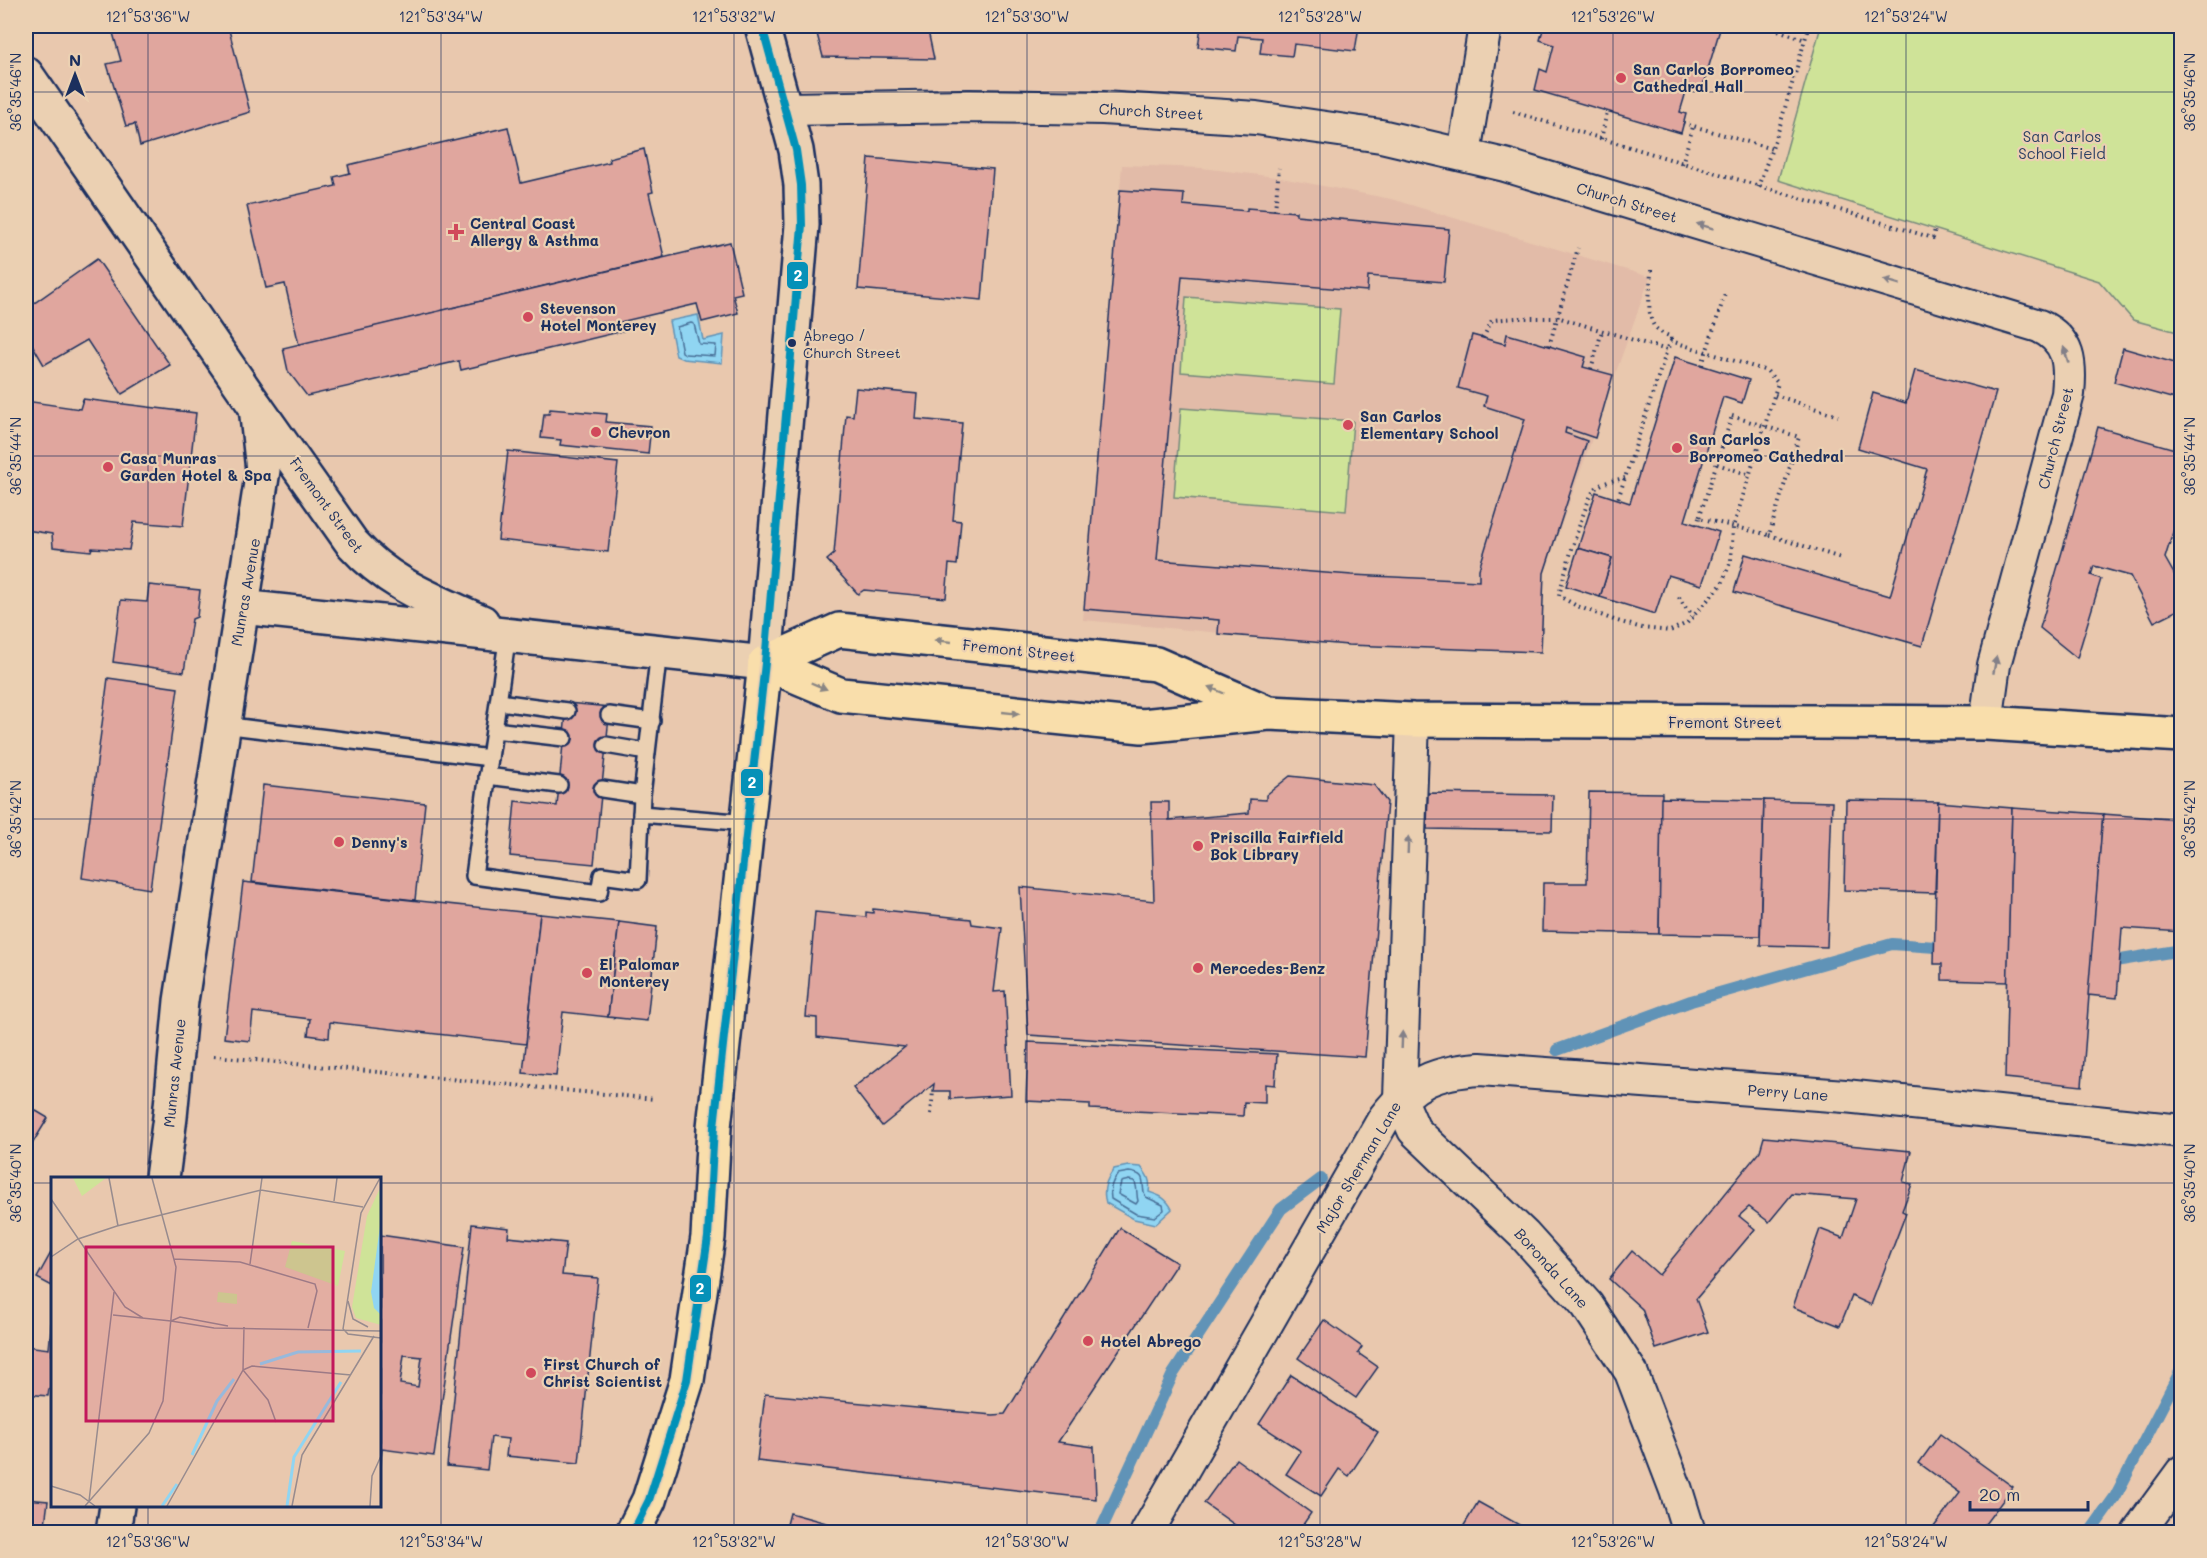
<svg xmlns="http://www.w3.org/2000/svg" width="2207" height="1558" font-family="Mali,sans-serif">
<rect width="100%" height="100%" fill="#e9c8ae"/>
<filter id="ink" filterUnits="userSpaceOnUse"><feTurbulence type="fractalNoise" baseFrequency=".0167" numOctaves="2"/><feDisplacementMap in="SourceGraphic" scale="12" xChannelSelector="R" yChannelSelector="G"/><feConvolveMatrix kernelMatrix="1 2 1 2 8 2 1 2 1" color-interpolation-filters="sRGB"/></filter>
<g filter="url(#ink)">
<path fill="#e2bba8" d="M1122,165L1202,168L1276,177L1391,199L1650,277L1544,573L1541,652L1348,645L1083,620Z"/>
<g fill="#cfe398" stroke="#75897b" stroke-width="1.5">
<path d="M1821,26H2181V333L2133,320L2099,281L1778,180Z"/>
<path d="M1186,297L1340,309L1334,384L1181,372Z"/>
<path d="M1181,408L1353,421L1346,511L1174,497Z"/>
</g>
<g fill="#90d5f2" stroke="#6193b7" stroke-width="1.5">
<path d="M698,315L703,340L724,335L722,363L683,359L676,356L669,321Z"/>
<path d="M1128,1166L1141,1167C1148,1176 1151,1181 1149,1192C1161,1196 1166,1198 1172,1209L1156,1224L1134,1219L1106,1203C1102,1189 1106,1180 1114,1169Z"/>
</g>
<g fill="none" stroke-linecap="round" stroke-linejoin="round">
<g stroke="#4a7199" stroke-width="1.5">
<path d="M691,323L694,324L699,344L716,345L715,356L685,354L682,352L677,327Z"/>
<path d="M1129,1172C1150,1174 1139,1185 1146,1197L1163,1205L1164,1210L1155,1217L1136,1214L1111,1199C1109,1190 1112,1181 1118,1174Z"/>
<path d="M1129,1180L1134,1181C1138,1186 1136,1194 1138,1201L1136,1204L1118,1194L1121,1182Z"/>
</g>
<g stroke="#6193b7" stroke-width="12">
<path d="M2105,960L2115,961L2182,950"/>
<path d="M1557,1050L1691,1001L1892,944L1950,948"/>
<path d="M1100,1532L1173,1374L1281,1209L1321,1179"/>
<path d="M2090,1532L2115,1497L2182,1368"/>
</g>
</g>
<g fill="#e0a69e" stroke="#1b2f5e" stroke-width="1.5" fill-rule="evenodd">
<path d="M111,26H228L250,112L140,146L135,124L126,126L107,64L121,61Z"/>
<path d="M815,26H927L934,59L823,57Z"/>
<path d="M1201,26H1359L1355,51L1294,44L1292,56L1260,53L1262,38L1238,36L1236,51L1198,47Z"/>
<path d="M1544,26H1721L1702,89L1688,85L1680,112L1686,114L1681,133L1535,90L1540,69L1547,72L1554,45L1540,40Z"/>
<path d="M508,127L521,183L610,162L609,158L644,149L653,192L649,193L664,257L299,345L285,284L266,288L247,206L336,186L334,177L350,173L348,165Z"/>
<path d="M869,158L993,169L982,300L858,289Z"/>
<path d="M1120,190L1184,194L1183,205L1247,211V208L1296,212V215L1449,229L1444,282L1368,276L1367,291L1182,276L1157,560L1352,575L1479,581V569L1525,419L1484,406L1487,396L1458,388L1472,335L1505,344L1507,334L1549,346L1586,357L1583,367L1613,375L1595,438L1566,428L1565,433L1587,441L1544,573L1541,652L1348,645L1218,634L1219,620L1084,609Z"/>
<path d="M730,242L742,293L733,295L738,313L702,322L697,304L620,322L623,331L461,370L459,361L307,396L288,371L283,348Z"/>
<path d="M97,259L170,365L122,394L87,340L44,365L26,334V309Z"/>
<path d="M2123,348L2182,365V401L2114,382Z"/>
<path d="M1675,357L1749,380L1742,403L1723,397L1685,521L1719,532L1702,585L1668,575L1655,614L1600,597L1612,558L1578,548L1596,492L1630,503Z"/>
<path d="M1915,370L1996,392L1922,646L1734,592L1745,554L1890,596L1927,469L1858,448L1873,393L1906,403Z"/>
<path d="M856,388L918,394L916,419L962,423L953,520L961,521L957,565L949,564L946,598L864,590L858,594L827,560L834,554L846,415L853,416Z"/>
<path d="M83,399L196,413L183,526L134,522L129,550L92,548L91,551L53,547L52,534L26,530V401L80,409Z"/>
<path d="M550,409L607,414L606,422L651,426L648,454L560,445L561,440L541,438L544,414H549Z"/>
<path d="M2098,427L2182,451V531L2174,529L2165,558L2182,588V608L2154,622L2130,576L2094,566L2091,575L2101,579L2077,658L2040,628Z"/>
<path d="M508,451L618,463L608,552L498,540Z"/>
<path d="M1578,548L1612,558L1600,597L1566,586Z"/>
<path d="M149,585L200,590L197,617L192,619L184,672L113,662L121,600L147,602Z"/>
<path d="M108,678L178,688L150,889L82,878Z"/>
<path d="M567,703L610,707L594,864L510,856L515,801L557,806Z"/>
<path d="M1290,776L1374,785L1387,802L1365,1057L1028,1035L1020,887L1154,901L1151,802H1169V820L1249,813L1250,799L1266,800V795Z"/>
<path d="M263,785L425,803L415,900L252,882Z"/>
<path d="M1589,792L1662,793L1659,934L1542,931L1543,883H1587Z"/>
<path d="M1428,793L1553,795L1552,831L1427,829Z"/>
<path d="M1661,798L1764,800L1760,936L1659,934Z"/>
<path d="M1764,800L1832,802L1827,947L1760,945Z"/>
<path d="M1846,800L1938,802L1935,893L1844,890Z"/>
<path d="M1938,802L2012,808L2008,982L1942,980V964H1934Z"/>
<path d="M2012,808L2103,814L2082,1086L2005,1078Z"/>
<path d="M2103,814L2182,820V932L2122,928L2117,998L2088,995Z"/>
<path d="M243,882L540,914L526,1044L330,1022L329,1038L308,1035L310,1019L253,1012L250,1041L224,1038Z"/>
<path d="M873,909L971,919L972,924L1002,928L994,992L1005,991L1011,1095L950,1099V1091H933L934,1084L882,1126L853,1088L905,1047L817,1037V1018L806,1017L815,912L866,917V912L873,913Z"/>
<path d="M540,914L619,922L608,1017L563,1012L556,1076L523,1073Z"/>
<path d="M619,922L657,927L647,1021L608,1017Z"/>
<path d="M26,1006L29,1029H26Z"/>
<path d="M1028,1042L1277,1054L1275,1085L1265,1084V1103L1244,1102L1243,1116L1090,1109V1104L1026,1101Z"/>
<path d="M26,1105L48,1118L26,1154Z"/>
<path d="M1764,1137L1911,1151L1903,1182L1912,1184L1902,1211L1906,1213L1871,1305L1852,1296L1840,1326L1793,1307L1820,1229L1843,1238L1856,1199L1792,1194L1769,1222L1749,1207L1739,1216L1755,1229L1696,1299L1708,1332L1656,1349L1642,1309L1609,1279L1632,1251L1659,1275L1760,1151Z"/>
<path d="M472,1224L509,1228L508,1237L566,1243L562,1275L598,1278L579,1463L506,1456L508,1439L491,1437L487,1470L447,1466Z"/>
<path d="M1120,1228L1177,1263L1058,1442L1094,1447L1096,1499L757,1461L765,1394L993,1415L1005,1414Z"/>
<path d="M380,1235L464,1247L434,1456L382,1449L380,1469ZM404,1355L422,1357L418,1387L400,1384Z"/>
<path d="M52,1251V1286L37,1278Z"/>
<path d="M52,1317V1389H49L48,1396L26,1394V1346L49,1349Z"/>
<path d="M1324,1320L1362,1347L1358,1353L1378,1367L1356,1398L1298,1358Z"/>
<path d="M1291,1375L1378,1432L1349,1476L1339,1469L1321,1496L1286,1474L1301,1451L1259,1424Z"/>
<path d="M1940,1434L2013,1487L1979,1532H1930L1960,1493L1919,1463Z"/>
<path d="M1236,1459L1311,1513L1298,1532H1245L1204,1503Z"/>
<path d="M26,1499L48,1501L44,1532H26Z"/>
<path d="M1478,1502L1532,1532H1460Z"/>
<path d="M790,1513L859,1532H785Z"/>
</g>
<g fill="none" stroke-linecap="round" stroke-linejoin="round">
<defs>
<g id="lane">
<path d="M499,702L567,711"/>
<path d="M609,715L652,721"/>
<path d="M223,725L490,758L508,634"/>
<path d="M494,730L564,738"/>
<path d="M606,745L647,752"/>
<path d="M490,758L474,876L599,893L602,875L638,880L642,795L659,651"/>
<path d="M487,776L559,785"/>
<path d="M602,789L642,795"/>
<path d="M641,814L748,823"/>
</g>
<g id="street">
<path d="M786,109L969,106L1103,108L1256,118L1381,136L1505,165L2039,326C2070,340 2071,364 2068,394L1994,665L1986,723"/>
<path d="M1464,154L1485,26"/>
<path d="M1413,720L1400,1098L1414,1130L1524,1235L1587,1305L1631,1372L1676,1490L1689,1532"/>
<path d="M1147,1532L1385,1117C1413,1081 1436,1072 1480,1069L1845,1096L2182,1131"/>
<path d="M2138,1532L2182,1472"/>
</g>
<g id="secondary">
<path d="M26,74L256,407L352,543C390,585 431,599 482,622"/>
<path d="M242,607L765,663L802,225L801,185L796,150L762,26"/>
<path d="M162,1178L170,1117L181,1001L263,470L256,407"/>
<path d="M113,1532L117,1506"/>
</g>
<g id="primary">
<path d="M765,663L841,695L1142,726L1269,713L1413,720L1986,723L2182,735"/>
<path d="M765,663L839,630L1156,664L1266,712"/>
<path d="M633,1532L649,1500L687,1380L708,1237L714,1127L765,663"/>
</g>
</defs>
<use href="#lane" stroke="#1b2f5e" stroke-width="20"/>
<use href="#street" stroke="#1b2f5e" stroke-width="36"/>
<use href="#secondary" stroke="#1b2f5e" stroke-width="38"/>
<use href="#primary" stroke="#1b2f5e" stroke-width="38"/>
<g stroke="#1b2f5e" stroke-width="4" stroke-dasharray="1.5 4.5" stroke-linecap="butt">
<path d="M1412,26H1420"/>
<path d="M1767,26L1805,40"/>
<path d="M1513,112L1933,238L1935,229"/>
<path d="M1683,123L1772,149"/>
<path d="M1601,139L1607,112"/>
<path d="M1682,164L1693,127"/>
<path d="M1758,187L1778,132L1809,26"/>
<path d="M1275,210L1279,168"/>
<path d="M1651,270C1651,285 1644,320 1658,330C1661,333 1667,335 1671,337V341"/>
<path d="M1483,338L1492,320L1516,318H1560L1667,350L1618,499"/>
<path d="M1549,346L1578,248"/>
<path d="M1702,365L1726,291"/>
<path d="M1591,369L1602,331"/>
<path d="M1775,395L1838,416"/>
<path d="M1732,416L1799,437L1769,535L1699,518Z"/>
<path d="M1717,464L1750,475"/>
<path d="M1625,478C1615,480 1602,482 1595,489C1586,498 1562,580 1559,596L1577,606L1614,620L1642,628L1670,631L1687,623L1722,584L1731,560L1733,528L1778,383L1767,371L1671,341L1667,350"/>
<path d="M1697,525L1699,518"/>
<path d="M1769,535L1841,558"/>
<path d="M1679,597L1683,605L1694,616"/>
<path d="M214,1056L655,1099"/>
<path d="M931,1114L933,1091"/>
</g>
<use href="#lane" stroke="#ebd0b2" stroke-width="15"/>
<use href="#street" stroke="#ebd0b2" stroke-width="32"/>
<use href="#secondary" stroke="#ebd0b2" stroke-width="33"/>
<use href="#primary" stroke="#f9deab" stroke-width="33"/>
<defs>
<path id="bus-1" d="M633,1532L649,1500L687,1380L708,1237L714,1127L765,663L802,225L801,185L796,150L762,26"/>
</defs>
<use href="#bus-1" stroke="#ebd0b2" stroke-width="12"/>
<use href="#bus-1" stroke="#0591b8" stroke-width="8"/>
</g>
<defs><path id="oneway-solid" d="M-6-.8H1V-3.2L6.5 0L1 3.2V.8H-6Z" transform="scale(1.5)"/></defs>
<g fill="#838088">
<use href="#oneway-solid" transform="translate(1705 226) rotate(-163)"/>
<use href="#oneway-solid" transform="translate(1892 282) rotate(-163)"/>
<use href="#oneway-solid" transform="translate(2066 355) rotate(-107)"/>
<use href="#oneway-solid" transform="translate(1995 665) rotate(-79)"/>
<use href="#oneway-solid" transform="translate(1408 845) rotate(-88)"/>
<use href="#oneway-solid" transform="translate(1402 1040) rotate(-88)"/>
</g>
<g fill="#8a8684">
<use href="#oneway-solid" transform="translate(943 641) rotate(-174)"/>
<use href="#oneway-solid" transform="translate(819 686) rotate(23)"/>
<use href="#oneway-solid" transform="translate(1216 690) rotate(-157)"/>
<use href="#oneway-solid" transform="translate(1011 713) rotate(6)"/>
</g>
</g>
<path fill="none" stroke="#1b2f5e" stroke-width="1.5" stroke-opacity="0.45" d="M148,26V1178M441,26V1532M734,26V1532M1027,26V1532M1320,26V1532M1613,26V1532M1906,26V1532M26,92H2182M26,456H2182M26,819H2182M26,1183H52M380,1183H2182M148,1506V1532"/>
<g fill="#d1495b" stroke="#ebd0b2" stroke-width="2">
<circle cx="1621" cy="78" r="6"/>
<path d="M453 223h6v6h6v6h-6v6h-6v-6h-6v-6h6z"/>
<circle cx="528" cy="317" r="6"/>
<circle cx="1348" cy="425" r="6"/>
<circle cx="596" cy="432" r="6"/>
<circle cx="1677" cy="448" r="6"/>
<circle cx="108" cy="467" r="6"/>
<circle cx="339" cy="842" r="6"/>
<circle cx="1198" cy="846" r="6"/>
<circle cx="1198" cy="968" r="6"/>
<circle cx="587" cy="973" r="6"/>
<circle cx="1088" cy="1341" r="6"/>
<circle cx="531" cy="1373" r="6"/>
</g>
<circle fill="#1b2f5e" stroke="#ebd0b2" stroke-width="2" cx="792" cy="343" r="5"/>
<g text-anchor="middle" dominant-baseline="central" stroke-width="4.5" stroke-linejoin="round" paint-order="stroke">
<g font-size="14" fill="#1b2f5e" stroke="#ebd0b2" text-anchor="start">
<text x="803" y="335">Abrego /<tspan x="803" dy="17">Church Street</tspan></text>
</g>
<g font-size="15" font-weight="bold" fill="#1b2f5e" stroke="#ebd0b2" text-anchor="start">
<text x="1633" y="69">San Carlos Borromeo<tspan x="1633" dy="17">Cathedral Hall</tspan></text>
<text x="470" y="223">Central Coast<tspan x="470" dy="17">Allergy &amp; Asthma</tspan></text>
<text x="540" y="308">Stevenson<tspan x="540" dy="17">Hotel Monterey</tspan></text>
<text x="1360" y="416">San Carlos<tspan x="1360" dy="17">Elementary School</tspan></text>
<text x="608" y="432">Chevron</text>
<text x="1689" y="439">San Carlos<tspan x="1689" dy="17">Borromeo Cathedral</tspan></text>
<text x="120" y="458">Casa Munras<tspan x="120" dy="17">Garden Hotel &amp; Spa</tspan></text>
<text x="1210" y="837">Priscilla Fairfield<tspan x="1210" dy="17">Bok Library</tspan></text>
<text x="351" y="842">Denny's</text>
<text x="599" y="964">El Palomar<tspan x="599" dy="17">Monterey</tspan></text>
<text x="1210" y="968">Mercedes-Benz</text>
<text x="1100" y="1341">Hotel Abrego</text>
<text x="543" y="1364">First Church of<tspan x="543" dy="17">Christ Scientist</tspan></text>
</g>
<g font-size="15" fill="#1b2f5e" stroke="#ebd0b2">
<text transform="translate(1151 111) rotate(3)">Church Street</text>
<text transform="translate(1627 202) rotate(17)">Church Street</text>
<text transform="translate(2055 438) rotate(-76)">Church Street</text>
<text transform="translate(327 505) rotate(54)">Fremont Street</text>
<text transform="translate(245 592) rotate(-80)">Munras Avenue</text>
<text transform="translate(1019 650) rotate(6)">Fremont Street</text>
<text x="1725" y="722">Fremont Street</text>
<text transform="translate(174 1073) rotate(-84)">Munras Avenue</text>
<text transform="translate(1788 1092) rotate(4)">Perry Lane</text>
<text transform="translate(1358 1167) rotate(-59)">Major Sherman Lane</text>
<text transform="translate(1552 1268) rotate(48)">Boronda Lane</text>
</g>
<g font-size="15" fill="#2d4164" stroke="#ebd0b2">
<text x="2062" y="136">San Carlos<tspan x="2062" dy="17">School Field</tspan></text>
</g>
</g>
<g transform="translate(51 1177)">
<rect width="330" height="330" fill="#e9c8ae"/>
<path d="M22,1H55L31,19ZM330,9V148L305,141L301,130L316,39ZM241,64L294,74L287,109L234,90ZM167,115L186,117V127L166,125Z" fill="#cfe398"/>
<path d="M330,42V138L323,131L320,115Z" fill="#90d5f2"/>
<path fill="none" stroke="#90d5f2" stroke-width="3" d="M209,187L247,175L310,174M141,278L166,224L183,202M111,329L126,307M236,329L243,280L290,205"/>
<path fill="none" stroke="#978b8e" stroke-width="1.5" d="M58,1L67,49M0,22L74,130L92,141M283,24L286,1M0,80L27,62L66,49L210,13L312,30M123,82L189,85L264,107L266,114L257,151M199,87L211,1M297,124L302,142L317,150M62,138L120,144M120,144L163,151L330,154M120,144L129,140L177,149M292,152L310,36L329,1M292,152L297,157L330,161M192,193L201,189L300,198M192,193L217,223L225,245M0,309L29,318L44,329M38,324L63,115M34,329L98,256L112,224L125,90L101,1M116,329L192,193L193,150M241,329L251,278L323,159M319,329L321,299L330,279"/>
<path fill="#c2185b" fill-opacity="0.15" stroke="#c2185b" stroke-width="3" d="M35,70H282V244H35Z"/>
<rect width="330" height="330" fill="none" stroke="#1b2f5e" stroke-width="3"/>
</g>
<g stroke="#ebd0b2" stroke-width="2">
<rect x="786" y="261" width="23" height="29" rx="6" fill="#0591b8"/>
<rect x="740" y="768" width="24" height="29" rx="6" fill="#0591b8"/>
<rect x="689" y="1274" width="23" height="29" rx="6" fill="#0591b8"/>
</g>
<g font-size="16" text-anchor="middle" font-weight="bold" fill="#fff">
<text x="798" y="281">2</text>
<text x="752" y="788">2</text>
<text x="700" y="1294">2</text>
</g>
<rect width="2207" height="1558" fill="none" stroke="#ebd0b2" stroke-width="66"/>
<g transform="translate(75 75)" stroke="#ebd0b2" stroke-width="4.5" paint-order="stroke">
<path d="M0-4.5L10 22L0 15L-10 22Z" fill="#1b2f5e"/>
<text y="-9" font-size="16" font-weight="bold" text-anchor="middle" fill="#1b2f5e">N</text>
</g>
<path d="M1970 1501v9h118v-9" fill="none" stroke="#1b2f5e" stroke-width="3"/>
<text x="1979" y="1501" font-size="18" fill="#1b2f5e" stroke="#ebd0b2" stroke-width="4.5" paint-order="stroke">20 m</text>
<rect x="33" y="33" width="2141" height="1492" fill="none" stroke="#1b2f5e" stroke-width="2"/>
<g font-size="15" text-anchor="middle" fill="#1b2f5e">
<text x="148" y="22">121°53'36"W</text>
<text x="441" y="22">121°53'34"W</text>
<text x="734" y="22">121°53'32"W</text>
<text x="1027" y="22">121°53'30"W</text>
<text x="1320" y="22">121°53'28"W</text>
<text x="1613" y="22">121°53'26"W</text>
<text x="1906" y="22">121°53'24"W</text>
<text transform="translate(16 92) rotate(-90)" y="5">36°35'46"N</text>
<text transform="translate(2190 92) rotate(-90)" y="5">36°35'46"N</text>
<text transform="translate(16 456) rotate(-90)" y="5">36°35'44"N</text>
<text transform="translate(2190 456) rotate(-90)" y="5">36°35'44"N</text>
<text transform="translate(16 819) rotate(-90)" y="5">36°35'42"N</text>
<text transform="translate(2190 819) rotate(-90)" y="5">36°35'42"N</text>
<text transform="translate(16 1183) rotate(-90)" y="5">36°35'40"N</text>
<text transform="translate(2190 1183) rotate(-90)" y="5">36°35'40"N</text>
<text x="148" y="1547">121°53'36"W</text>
<text x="441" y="1547">121°53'34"W</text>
<text x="734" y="1547">121°53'32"W</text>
<text x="1027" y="1547">121°53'30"W</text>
<text x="1320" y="1547">121°53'28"W</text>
<text x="1613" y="1547">121°53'26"W</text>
<text x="1906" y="1547">121°53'24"W</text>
</g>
</svg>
